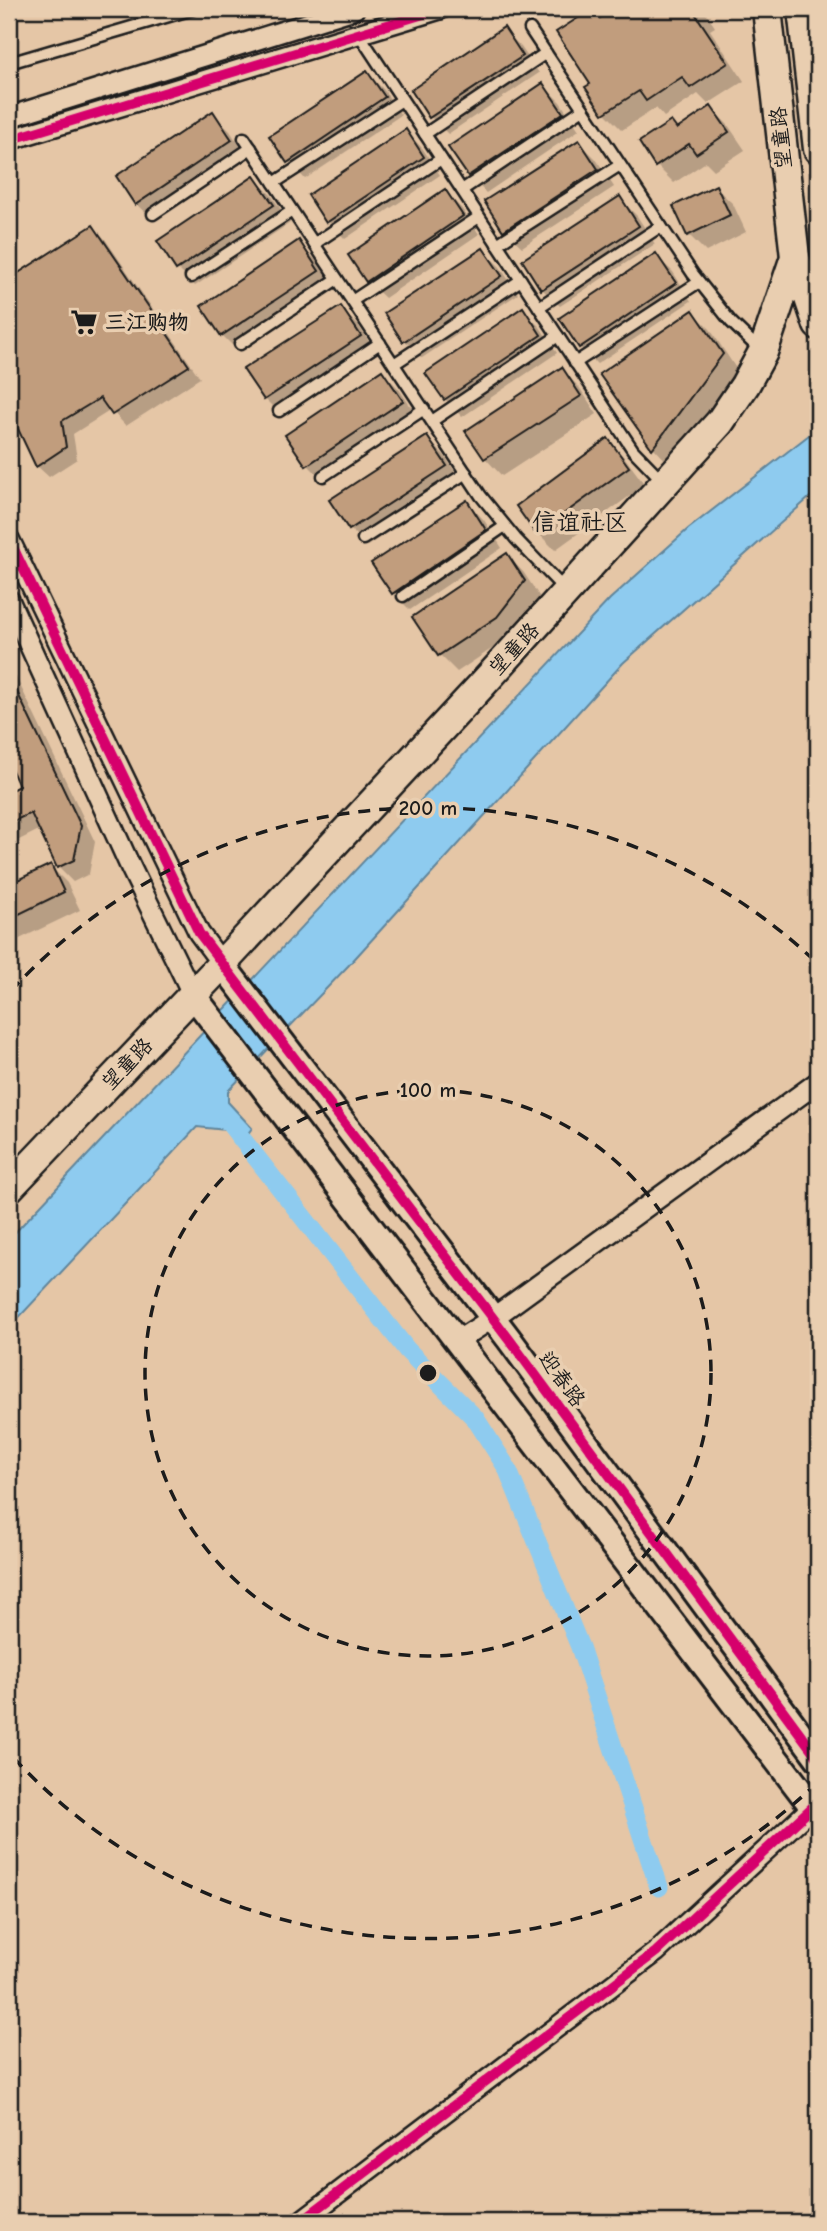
<svg xmlns="http://www.w3.org/2000/svg" width="827" height="2231" font-family="'Comic Neue','LXGW WenKai TC',sans-serif">
<rect width="100%" height="100%" fill="#e5c6a6"/>
<filter id="ink" filterUnits="userSpaceOnUse"><feTurbulence type="fractalNoise" baseFrequency=".0143" numOctaves="2"/><feDisplacementMap in="SourceGraphic" scale="14" xChannelSelector="R" yChannelSelector="G"/><feConvolveMatrix kernelMatrix="1 2 1 2 8 2 1 2 1" color-interpolation-filters="sRGB"/></filter>
<g filter="url(#ink)">
<path fill="#8ecbef" stroke="#60859b" stroke-width="2" d="M818,428V490L623,663L348,966L228,1091V1102L252,1128L238,1147L226,1130L197,1127L9,1328V1239L610,599L688,529Z"/>
<g fill="#0003">
<path d="M618,9H703L715,27L710,30L744,81L708,104L698,94L664,117L656,108L622,130L605,113L587,87L592,84L559,33L593,10L602,19Z"/>
<path d="M504,30L521,47L539,73L448,134L431,117L413,90Z"/>
<path d="M367,73L384,90L401,115L305,179L288,161Z"/>
<path d="M543,85L560,102L579,130L486,193L469,175L450,147Z"/>
<path d="M711,108L728,125L745,150L714,170L706,162L674,183L657,166L671,123L678,130Z"/>
<path d="M212,114L230,131L248,158L154,221L136,204Z"/>
<path d="M406,131L423,149L440,175L345,239L328,221Z"/>
<path d="M579,142L596,159L614,187L522,247L504,230Z"/>
<path d="M254,178L271,195L290,223L195,286L178,269L159,241Z"/>
<path d="M715,187L733,204L746,232L706,252L689,235Z"/>
<path d="M445,192L462,209L479,234L385,298L367,281Z"/>
<path d="M619,198L637,216L655,244L560,306L542,289Z"/>
<path d="M93,227L105,239L200,378L126,426L111,410L73,434L77,459L49,477L37,466L9,406V281Z"/>
<path d="M298,243L316,260L335,289L239,352L222,335Z"/>
<path d="M483,250L500,267L518,294L422,358L405,341Z"/>
<path d="M655,255L673,272L691,301L597,364L580,347Z"/>
<path d="M340,308L358,325L377,354L282,416L265,399Z"/>
<path d="M522,310L540,327L557,353L462,417L445,399Z"/>
<path d="M693,312L710,329L739,373L670,465L654,448L601,375Z"/>
<path d="M562,370L579,387L597,414L502,476L485,458L467,431Z"/>
<path d="M382,372L399,389L419,419L325,482L308,465Z"/>
<path d="M427,438L444,455L463,484L367,546L350,529L331,500Z"/>
<path d="M608,441L625,458L645,485L555,550L538,533L518,506Z"/>
<path d="M467,502L484,520L502,548L410,610L393,593Z"/>
<path d="M507,555L524,573L541,599L514,634L457,672L440,655L415,617Z"/>
<path d="M9,662L95,842L89,874L73,882L58,867L41,829L9,845V793L21,787L9,760Z"/>
<path d="M50,866L67,883L80,910L9,944V886Z"/>
</g>
<g fill="none" stroke-linecap="round" stroke-linejoin="round">
<path stroke="#8ecbef" stroke-width="19" d="M227,1120L407,1350L475,1418L507,1468L580,1647L659,1887"/>
</g>
<g fill="#c19d7d" stroke="#1c1c1c" stroke-width="2">
<path d="M592,9L600,18L614,9H692L728,63L690,88L682,77L646,101L639,91L603,114L585,87L590,84L556,32Z"/>
<path d="M504,27L523,56L429,118L411,90Z"/>
<path d="M367,71L385,97L287,163L269,136Z"/>
<path d="M543,83L563,113L468,176L448,147Z"/>
<path d="M711,106L729,132L696,154L689,144L655,167L639,142L671,121L677,129Z"/>
<path d="M213,111L232,140L135,205L116,176Z"/>
<path d="M406,129L424,157L326,223L308,195Z"/>
<path d="M579,140L598,169L503,231L484,201Z"/>
<path d="M254,176L274,205L176,270L157,241Z"/>
<path d="M716,185L730,215L687,236L673,206Z"/>
<path d="M445,189L463,216L366,282L348,255Z"/>
<path d="M620,196L639,226L541,290L522,260Z"/>
<path d="M93,225L189,366L112,415L100,398L62,421L66,447L36,467L9,410V279Z"/>
<path d="M299,240L319,271L221,336L201,306Z"/>
<path d="M483,248L502,276L403,342L384,313Z"/>
<path d="M656,253L676,283L579,348L559,318Z"/>
<path d="M341,306L361,336L264,400L243,369Z"/>
<path d="M523,307L541,335L444,400L425,373Z"/>
<path d="M693,310L723,354L652,449L599,374Z"/>
<path d="M562,367L581,396L484,459L465,431Z"/>
<path d="M382,370L403,401L306,466L285,435Z"/>
<path d="M427,436L447,466L349,530L329,500Z"/>
<path d="M608,438L629,467L536,534L516,506Z"/>
<path d="M467,500L486,530L392,594L371,563Z"/>
<path d="M507,553L525,581L497,617L438,656L412,617Z"/>
<path d="M9,675L81,826L74,860L57,868L31,813L9,823V791L19,786L9,764Z"/>
<path d="M51,864L64,892L9,919V884Z"/>
</g>
<g fill="none" stroke-linecap="round" stroke-linejoin="round">
<defs>
<g id="service">
<path d="M530,29L693,274L731,322L760,350"/>
<path d="M359,34L633,450L663,481"/>
<path d="M9,63L193,9"/>
<path d="M425,134L546,53"/>
<path d="M244,138L481,496L516,539L566,591"/>
<path d="M274,183L402,100"/>
<path d="M462,190L583,109"/>
<path d="M153,214L251,148"/>
<path d="M314,244L441,159"/>
<path d="M497,244L620,165"/>
<path d="M191,277L292,211"/>
<path d="M352,301L479,217"/>
<path d="M539,307L661,226"/>
<path d="M240,344L337,279"/>
<path d="M575,363L699,282"/>
<path d="M394,364L521,280"/>
<path d="M279,411L380,343"/>
<path d="M432,421L558,336"/>
<path d="M323,476L424,409"/>
<path d="M363,539L466,473"/>
<path d="M403,596L505,526"/>
</g>
<g id="minor">
<path d="M9,117L354,9"/>
<path d="M9,140L440,9"/>
<path d="M9,539L199,933L222,964"/>
<path d="M9,600L131,868L193,995"/>
<path d="M457,1341L493,1318L818,1082"/>
<path d="M300,2222L656,1952L818,1802"/>
</g>
<g id="tertiary">
<path d="M222,964L509,1339L818,1758"/>
<path d="M193,995L818,1814"/>
</g>
<g id="secondary">
<path d="M802,9L818,149"/>
<path d="M795,257L818,325"/>
<path d="M9,1188L222,964L480,687L720,422L745,385L763,352L795,257L767,9"/>
</g>
</defs>
<use href="#service" stroke="#1c1c1c" stroke-width="15"/>
<use href="#minor" stroke="#1c1c1c" stroke-width="24"/>
<use href="#tertiary" stroke="#1c1c1c" stroke-width="30"/>
<use href="#secondary" stroke="#1c1c1c" stroke-width="33"/>
<use href="#service" stroke="#e9ceb0" stroke-width="10"/>
<use href="#minor" stroke="#e9ceb0" stroke-width="19"/>
<use href="#tertiary" stroke="#e9ceb0" stroke-width="24"/>
<use href="#secondary" stroke="#e9ceb0" stroke-width="28"/>
<defs>
<g id="cycleway">
<path d="M9,140L440,9"/>
<path d="M9,539L199,933L509,1339L818,1758"/>
<path d="M300,2222L656,1952L818,1802"/>
</g>
</defs>
<use href="#cycleway" stroke="#e9ceb0" stroke-width="15"/>
<use href="#cycleway" stroke="#d6006c" stroke-width="10"/>
</g>
</g>
<g fill="none" stroke="#1c1c1c" stroke-width="3.5" stroke-dasharray="12 9">
<circle cx="428" cy="1373" r="283"/>
<path d="M817 1783A565 565 0 0 1 11 1755M11 991A565 565 0 0 1 817 963"/>
</g>
<defs>
<symbol id="supermarket-bare" viewBox="-9 -9 18 18"><path d="M-6-5.5h2.5l.6 2H6L4.5 2H-2.5L-4.4-4H-6ZM-1.5 3.2a1.3 1.3 0 1 0 .1 0ZM3 3.2a1.3 1.3 0 1 0 .1 0Z" fill="#1c1c1c" stroke="#e9ceb0" stroke-width="2.5" paint-order="stroke"/></symbol>
</defs>
<g fill-rule="evenodd">
<use href="#supermarket-bare" x="65" y="303" width="38" height="38"/>
</g>
<g text-anchor="middle" dominant-baseline="central" stroke-width="7" stroke-linejoin="round" paint-order="stroke">
<g font-size="21" fill="#1c1c1c" stroke="#e9ceb0">
<text transform="translate(781 138) rotate(-96)">望童路</text>
<text transform="translate(514 649) rotate(-48)">望童路</text>
<text transform="translate(127 1064) rotate(-46)">望童路</text>
<text transform="translate(562 1379) rotate(54)">迎春路</text>
</g>
<g font-size="21" font-weight="bold" fill="#1c1c1c" stroke="#e9ceb0" text-anchor="start">
<text x="105" y="322">三江购物</text>
</g>
<g font-size="24" fill="#1c1c1c" stroke="#e9ceb0">
<text x="580" y="522">信谊社区</text>
</g>
</g>
<circle cx="428" cy="1373" r="10" fill="#1c1c1c" stroke="#e9ceb0" stroke-width="3.5"/>
<g font-size="21" text-anchor="middle" font-weight="bold" fill="#1c1c1c" stroke="#e9ceb0" stroke-width="7" stroke-linejoin="round" paint-order="stroke">
<text x="428" y="815">200 m</text>
<text x="428" y="1097">100 m</text>
</g>
<rect width="827" height="2231" fill="none" stroke="#e9ceb0" stroke-width="35"/>
<rect x="18" y="18" width="792" height="2196" fill="none" stroke="#1c1c1c" stroke-width="2.5" filter="url(#ink)"/>
</svg>
